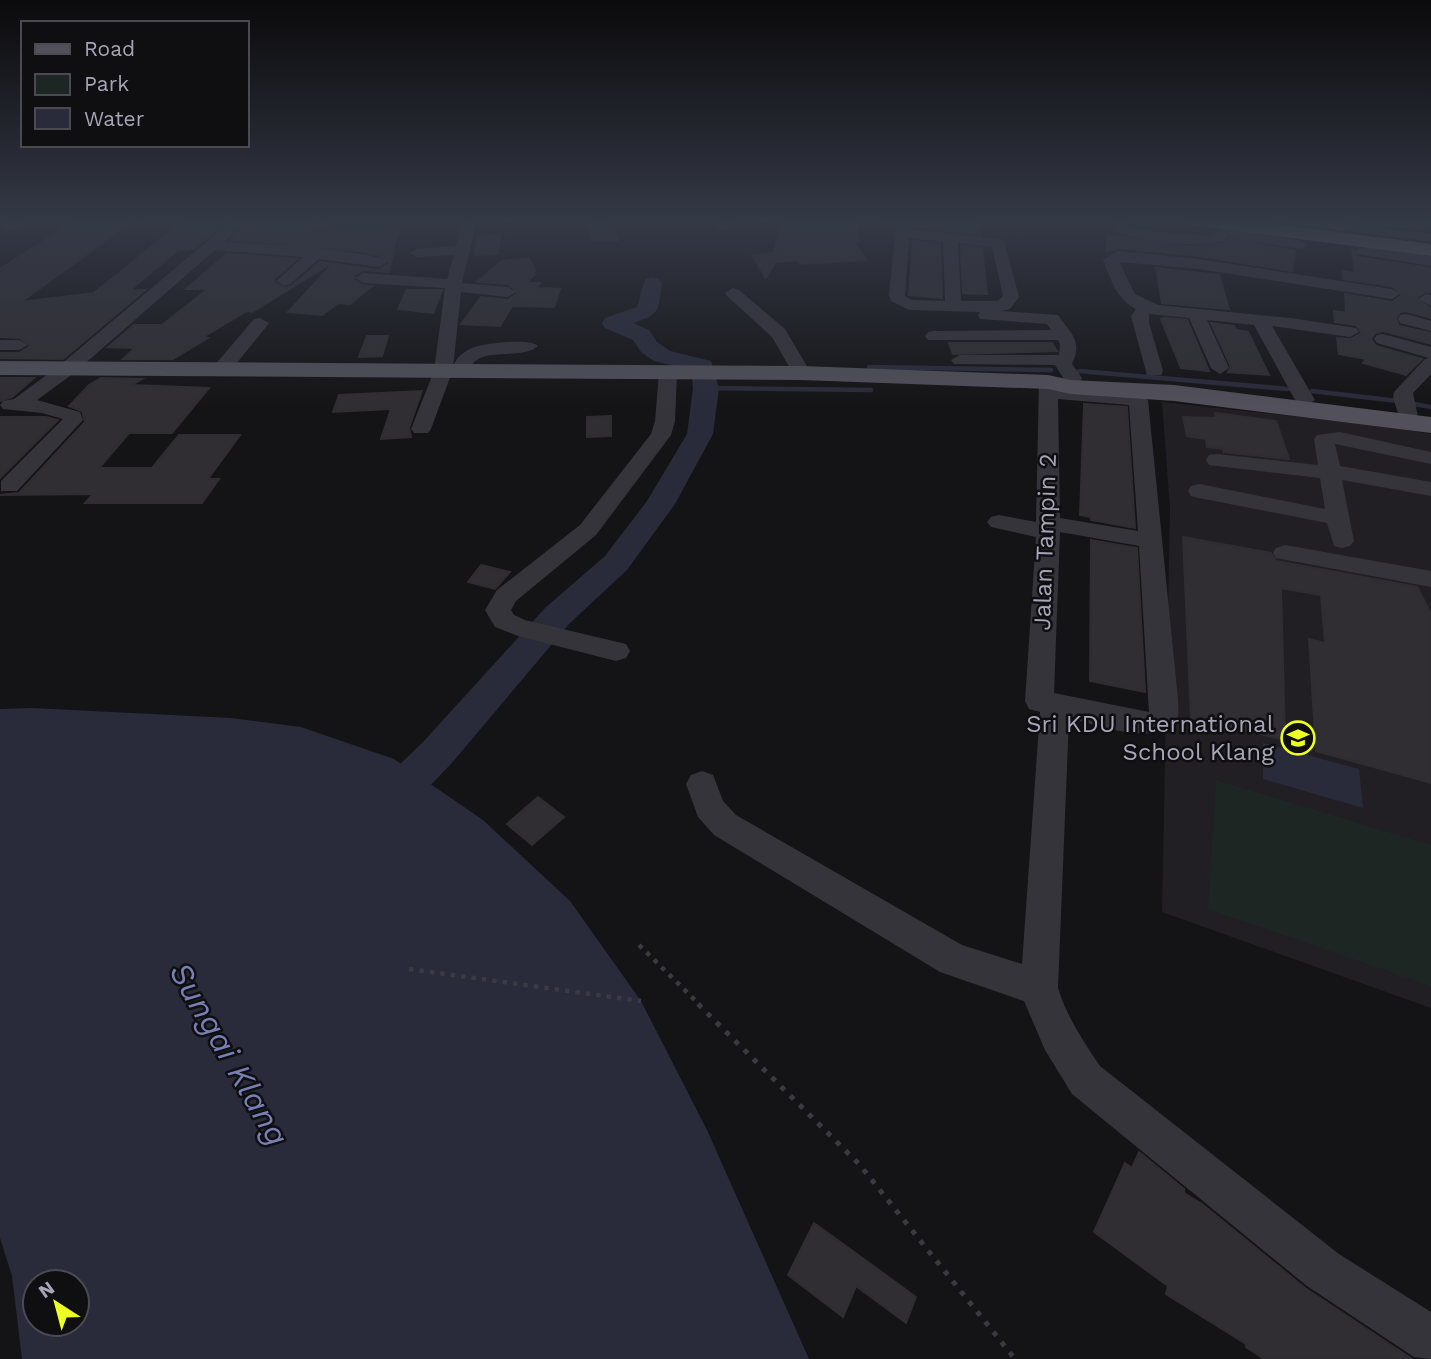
<svg xmlns="http://www.w3.org/2000/svg" width="1431" height="1359" font-family="'Work Sans',sans-serif">
<rect width="100%" height="100%" fill="#141315"/>
<path fill="#211f23" d="M1162,402L1383,426L1431,434V1008L1162,912L1170,509Z"/>
<path fill="#1d2622" d="M1216,780L1431,845V986L1208,909Z"/>
<g fill="#292b3a" fill-rule="evenodd">
<path d="M32,708L231,718L301,727L394,759L483,820L570,901L641,1001L707,1130L809,1359H22L12,1276L0,1238V709ZM35,1282H77V1324H35Z"/>
<path d="M1263,743L1359,769L1363,808L1263,779Z"/>
</g>
<g fill="none" stroke-linecap="round" stroke-linejoin="round">
<g stroke="#292b3a" stroke-width="4.5">
<path d="M869,367L1051,370"/>
<path d="M1079,371L1288,389"/>
<path d="M706,388L871,390"/>
<path d="M1312,391L1398,401"/>
<path d="M1409,403L1431,407"/>
</g>
<path fill="#292b3a" fill-rule="evenodd" d="M652,277L659,279L662,283C658,311 661,314 633,323L649,330L657,342L670,351L711,361L719,388L713,434L675,504L627,570L569,624L451,764L396,821L381,827L366,821L360,809L366,797L423,742L545,608L605,556L647,501L687,434L693,388L691,370L654,361L641,352L633,340L605,328L602,323L605,318L637,307L645,279Z"/>
</g>
<g fill="#302e32" stroke="#2f2d32" stroke-width="2">
<path d="M79,219H135L21,302L94,293L186,219H230L194,249L178,250L129,291L145,290L63,359L0,358V353H19L30,346L20,338L0,337V269Z"/>
<path d="M252,219H315L309,226L320,233L328,229H398L389,272L363,270L354,276V280L362,285L372,286L350,304L338,303L322,315L288,312L331,266L330,264L252,312L247,311L203,337L208,338L173,359H123L135,348L108,347L134,325H162L208,289H186L227,254L297,259L274,279L275,283L285,288L292,286L320,262L379,270L390,263L378,255L360,251L230,240Z"/>
<path d="M586,219H610L618,241L592,240Z"/>
<path d="M783,219L856,221L859,241H853L866,260L800,264L798,260L775,262L766,278L752,255L774,253Z"/>
<path d="M915,219H979L980,235L915,227Z"/>
<path d="M1349,219H1431V231L1349,221Z"/>
<path d="M500,234L498,254L475,255L477,237Z"/>
<path d="M1107,235L1184,246L1224,244L1229,238L1295,251L1292,271L1199,256L1118,248L1106,251Z"/>
<path d="M913,241L940,244L942,298L909,295Z"/>
<path d="M961,246L982,248L987,294L963,293Z"/>
<path d="M1352,248L1357,257L1431,268V292H1425L1416,298L1431,309V318L1406,311L1400,312L1396,318L1399,326L1431,333V344L1384,331L1375,333L1371,339L1376,346L1422,359L1406,375L1363,363L1366,359L1339,354L1337,338L1351,339L1362,333L1356,325L1335,322L1334,311L1346,313L1345,294L1392,302L1402,295L1392,286L1343,279L1342,271L1355,273Z"/>
<path d="M529,258L535,271L532,274H535L526,283H540L537,288L560,289L554,307L512,306L500,326L461,324L481,297L508,300L518,293L508,284L477,282L502,261Z"/>
<path d="M1156,268L1219,275L1229,309L1162,303Z"/>
<path d="M407,290H442L433,313L398,309Z"/>
<path d="M1165,318L1187,320L1209,371L1181,368L1161,319Z"/>
<path d="M1211,323L1234,326L1236,330L1248,332L1269,375L1228,372L1231,367Z"/>
<path d="M367,336H388L382,356L359,357Z"/>
<path d="M949,343H1052L1057,351L953,354Z"/>
<path d="M0,378H34L12,397L0,401Z"/>
<path d="M101,378L142,379L131,385L209,388L172,433H129L99,468H152L179,435H240L208,479H219L202,503H85L93,494L0,495L19,493L85,422L82,411L69,406L89,385Z"/>
<path d="M422,391L409,428L411,437L381,439L391,409L333,412L339,395Z"/>
<path d="M1084,404L1127,407L1135,528L1091,520V517L1080,515Z"/>
<path d="M1215,413L1276,421L1289,459L1224,452V449L1207,447L1206,439L1187,436L1183,417L1216,418Z"/>
<path d="M611,416V436L587,437V417Z"/>
<path d="M0,417H46L58,420L0,478Z"/>
<path d="M1183,537L1271,553L1276,561L1417,587L1431,614V783L1316,751L1309,639L1325,643L1321,595L1281,588L1285,740L1191,718Z"/>
<path d="M1091,540L1137,548L1145,692L1090,681Z"/>
<path d="M481,565L510,572L495,589L468,582Z"/>
<path d="M538,797L564,817L532,845L507,824Z"/>
<path d="M1139,1152L1184,1189V1193L1202,1204L1305,1288L1412,1359H1264L1246,1347V1344L1166,1294L1168,1286L1094,1232L1125,1163L1132,1168Z"/>
<path d="M814,1223L916,1297L906,1323L856,1286L843,1317L788,1275Z"/>
</g>
<g fill="none" stroke-linecap="round" stroke-linejoin="round">
<g stroke="#3b3a42" stroke-width="4.5" stroke-dasharray="4.5 6" stroke-linecap="butt">
<path d="M639,945L700,1005"/>
<path d="M409,969L641,1001"/>
</g>
<path stroke="#3b3a42" stroke-width="5" stroke-dasharray="5 8" stroke-linecap="butt" d="M698,1004L859,1164L1015,1359"/>
<g fill="#36343b" fill-rule="evenodd">
<path d="M13,219H29L16,230H6L4,227Z"/>
<path d="M138,219H155L143,226L136,222Z"/>
<path d="M234,219H249L224,242C251,244 373,249 387,262L379,267L319,259L290,284L284,286L276,281L303,257L215,250L74,373L37,400L80,412L83,420L17,491H1V481L63,419L42,413L3,409L0,405L3,401L14,399L60,365Z"/>
<path d="M318,219H333L324,229L319,230L312,226Z"/>
<path d="M463,219H477L462,283L508,287L516,292L508,297L461,292L453,368C455,358 463,352 472,348C483,343 531,338 538,346C524,360 482,347 472,365C470,368 470,373 468,376L461,378L452,372L431,429L428,433H414L411,429L434,371L445,288L363,283L355,278L363,273L447,279L454,255L417,257L410,253L417,249L456,246Z"/>
<path d="M622,219H636L637,220L630,224Z"/>
<path d="M727,219H746L727,229H717V223Z"/>
<path d="M868,219H910L909,229L1004,240L1019,297L1010,309L1001,311L1058,315C1071,334 1083,341 1072,364L1082,378L1080,382H1066L1055,365L954,364L951,360L960,355H1059L1060,344L1058,340H928L925,336L928,332L934,331L1051,330L1047,324L980,319L978,315L980,312L909,310L891,301L889,295L896,225L875,223ZM909,238L943,242L945,301L912,300L905,296ZM958,243L992,247L1003,296L998,301H961Z"/>
<path d="M1115,219H1129L1127,226L1137,230L1209,236L1214,235C1219,226 1229,219 1239,222L1242,231L1301,241L1308,245L1301,249L1238,239L1228,235L1224,241C1195,248 1142,242 1114,231L1112,228Z"/>
<path d="M1276,219H1314L1431,234V242L1283,223Z"/>
<path d="M1362,247L1431,256V266L1357,254L1355,251Z"/>
<path d="M1118,251L1199,259L1392,289L1400,294L1392,299L1199,269L1119,262L1135,294L1158,305L1291,318L1356,328L1359,332L1350,337L1272,326L1315,400L1305,406L1295,400L1254,325L1207,320L1229,368L1220,374L1211,368L1189,318L1149,314V323L1163,371L1161,375H1147L1131,316L1136,309C1116,299 1111,279 1103,260Z"/>
<path d="M733,288L739,290L785,329L811,373L809,377H795L772,337L727,296L725,293Z"/>
<path d="M1426,294L1431,295V306L1418,299Z"/>
<path d="M1406,314L1431,321V331L1400,323L1398,319L1400,315Z"/>
<path d="M260,318L269,323L266,327L228,374H214L212,370L214,366L254,319Z"/>
<path d="M1383,334L1431,347V374L1413,393L1419,421L1416,425H1402L1393,398L1394,392L1425,359L1429,358L1377,343L1374,339L1377,335Z"/>
<path d="M0,340H19L28,345L19,350H0Z"/>
<path d="M668,367L677,373L675,421L671,435L596,535L516,601L511,610L514,615L525,620L626,644L630,651L626,658L616,661L518,636L495,627L485,610L497,590L580,525L651,434L655,421L659,373Z"/>
<path d="M1048,376L1055,378L1058,387L1138,394L1148,400L1178,699C1178,704 1179,711 1178,716C1168,751 1093,724 1069,718L1058,988C1067,1017 1083,1041 1100,1066L1339,1254L1431,1312V1359L1414,1357L1307,1286L1072,1094L1045,1050L1024,1001L940,972L714,835L698,817L686,784L691,775L702,771L713,775L723,801L736,815L962,945L1022,964L1040,712L1029,709L1025,701L1036,537L991,527L987,522L991,517L999,515L1036,522L1039,382ZM1058,399L1129,405L1138,531L1060,518ZM1060,532L1139,546L1149,712L1054,693Z"/>
<path d="M1340,432L1431,452V464L1335,444L1340,466L1431,482V496L1342,480L1354,541L1350,546L1342,548L1334,546L1327,523L1199,498L1191,496L1188,491L1191,486L1199,484L1325,509L1320,478L1217,466L1209,465L1206,460L1209,455L1217,454L1318,465L1314,439L1317,435Z"/>
<path d="M1285,545L1431,571V587L1276,558L1273,553L1276,548Z"/>
</g>
<path fill="#52505a" fill-rule="evenodd" d="M0,361L802,366L1048,375L1071,380L1174,385L1431,417V433L1174,401L1071,394L1048,389L802,380L0,375Z"/>
<path fill="#62606c" fill-rule="evenodd" d="M1180,219H1234L1431,244V256L1190,225Z"/>
</g>
<linearGradient id="sky" x2="0" y2="1"><stop stop-color="#0b0a0c"/><stop offset="0.54" stop-color="#343946"/><stop offset="1" stop-color="#343946" stop-opacity="0"/></linearGradient>
<rect width="1431" height="409" fill="url(#sky)"/>
<defs>
<symbol id="school-ring" viewBox="-11 -11 22 22"><circle r="9.5" fill="#0f0e10" stroke="#edff22" stroke-width="1.5"/><path d="M0-5L7-2L0 1L-7-2ZM-4 1L0 2.5L4 1V4Q0 6-4 4Z" fill="#edff22"/></symbol>
</defs>
<g fill-rule="evenodd">
<use href="#school-ring" x="1279" y="719" width="38" height="38"/>
</g>
<g text-anchor="middle" dominant-baseline="central" stroke-width="5" stroke-linejoin="round" paint-order="stroke">
<g font-size="24" fill="#a6a4b7" stroke="#0f0e10">
<text transform="translate(1045 542) rotate(-88)">Jalan Tampin 2</text>
</g>
<g font-size="24" fill="#a6a4b7" stroke="#0f0e10" text-anchor="end">
<text x="1274" y="724">Sri KDU International<tspan x="1274" dy="28">School Klang</tspan></text>
</g>
<g font-size="32" font-style="italic" fill="#787fb5" stroke="#0f0e10">
<text transform="translate(229 1054) rotate(60)">Sungai Klang</text>
</g>
</g>
<rect x="21" y="21" width="228" height="126" fill="#0f0e10" stroke="#4b4a53" stroke-width="2"/>
<rect x="35" y="44" width="35" height="10" fill="#52505a" stroke="#4b4a53" stroke-width="2"/>
<text x="84" y="56" font-size="21" fill="#a6a4b7">Road</text>
<rect x="35" y="74" width="35" height="21" fill="#1d2622" stroke="#4b4a53" stroke-width="2"/>
<text x="84" y="91" font-size="21" fill="#a6a4b7">Park</text>
<rect x="35" y="108" width="35" height="21" fill="#292b3a" stroke="#4b4a53" stroke-width="2"/>
<text x="84" y="126" font-size="21" fill="#a6a4b7">Water</text>
<g transform="translate(56 1303) rotate(324)"><circle r="33" fill="#0f0e10" stroke="#4b4a53" stroke-width="2"/>
<path d="M0-5L12 26L0 18L-12 26Z" fill="#edff22"/>
<text y="-10" font-size="19" font-weight="bold" text-anchor="middle" fill="#a6a4b7">N</text>
</g>
</svg>
